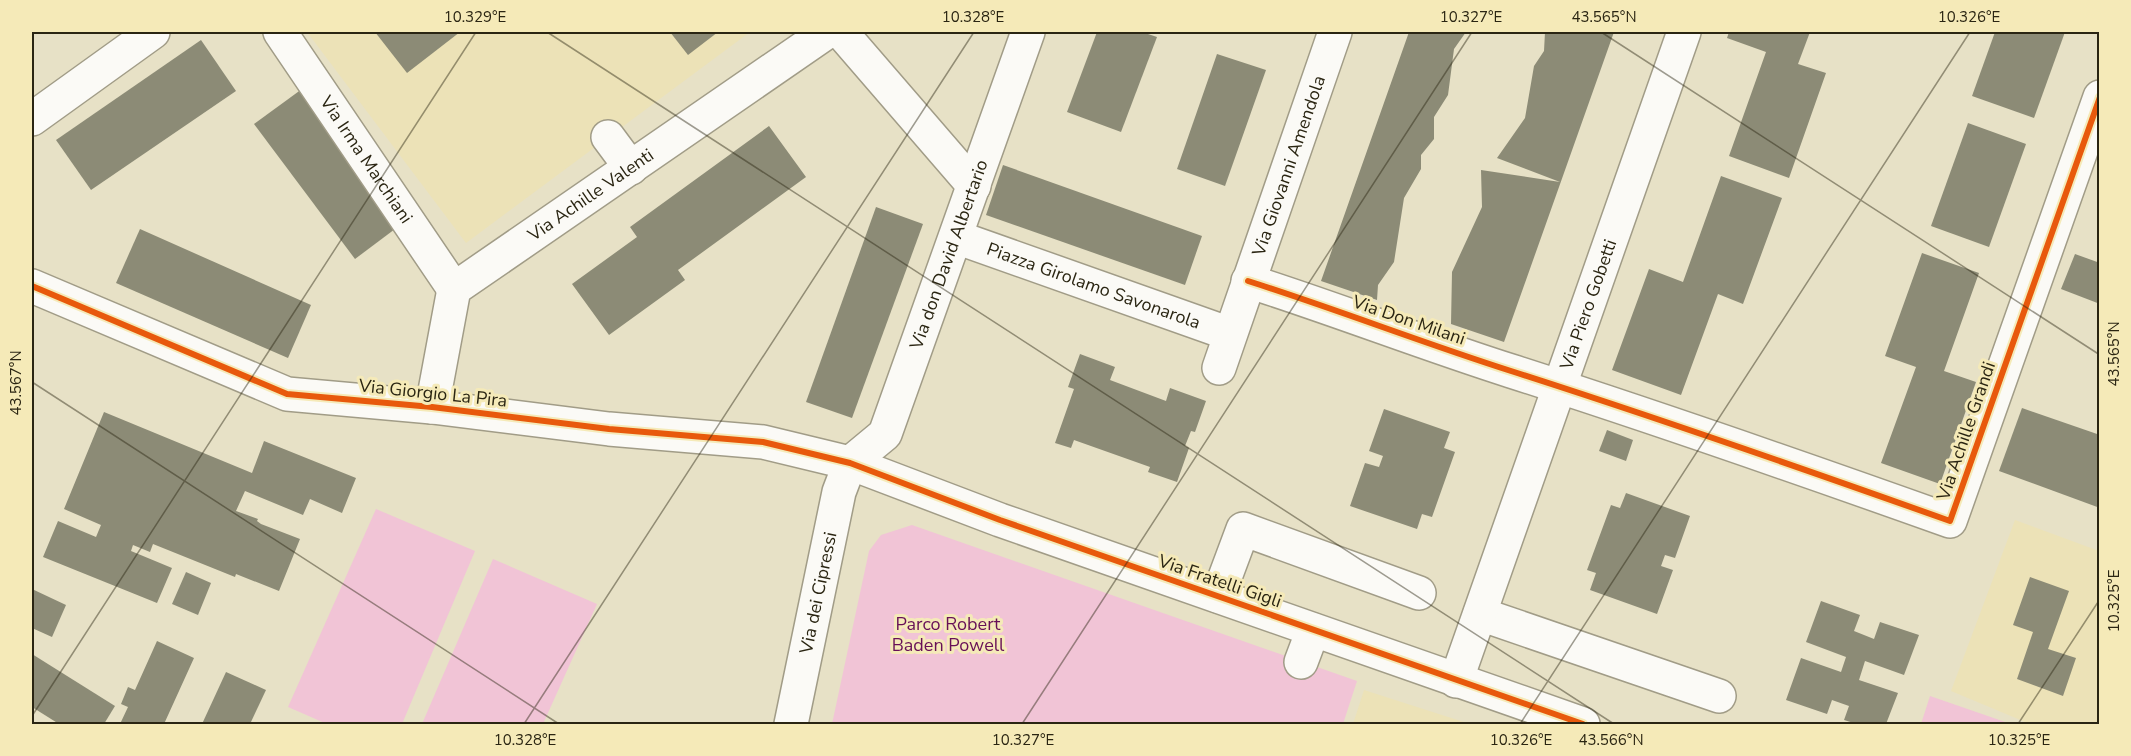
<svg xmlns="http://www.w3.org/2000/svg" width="2131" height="756" font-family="'Nunito Sans',sans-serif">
<rect width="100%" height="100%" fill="#e7e1c6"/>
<g fill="#ece2b7">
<path d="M307,32H750L466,243Z"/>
<path d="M2015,520L2099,551V724H2030L1951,691Z"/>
<path d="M1364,690L1470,724H1353Z"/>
</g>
<g fill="#f1c4d6">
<path d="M376,509L475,551L402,724H327L288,707Z"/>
<path d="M912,525L1357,681L1343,724H832L869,551L881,535Z"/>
<path d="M493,559L597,604L543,724H422Z"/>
<path d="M1930,696L2011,724H1921Z"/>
</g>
<g fill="#8c8b76">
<path d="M375,32H460L407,73Z"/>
<path d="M670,32H718L688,55Z"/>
<path d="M1097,32H1142L1157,37L1121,132L1067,112Z"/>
<path d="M1409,32H1466L1454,49L1448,95L1434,117V139L1421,155V169L1404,198L1394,262L1378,285L1377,300L1321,281Z"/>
<path d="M1545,32H1614L1504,342L1451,324L1452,272L1482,207L1481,170L1560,182L1497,158L1525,118L1534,66L1544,51Z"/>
<path d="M1729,32H1810L1798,64L1826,73L1789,178L1729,156L1766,52L1727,38Z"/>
<path d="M1995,32H2065L2034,118L1972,96Z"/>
<path d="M201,40L236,91L91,190L56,140Z"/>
<path d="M1217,54L1266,70L1225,186L1177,169Z"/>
<path d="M302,89L403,223L355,259L254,124Z"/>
<path d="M1968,123L2026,144L1989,247L1931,226Z"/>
<path d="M769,126L806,177L678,270L685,280L609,335L572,284L637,237L630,227Z"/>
<path d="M1003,165L1202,236L1185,285L986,215Z"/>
<path d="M1721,176L1782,198L1743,304L1718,294L1681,395L1612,370L1649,269L1683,282Z"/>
<path d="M876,207L923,224L852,418L806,402Z"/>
<path d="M140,229L311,305L288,358L116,283Z"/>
<path d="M1922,253L1979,273L1944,371L1976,382L1940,484L1881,463L1916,367L1885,356Z"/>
<path d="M2075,254L2100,263V304L2061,289Z"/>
<path d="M1080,354L1115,367L1110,380L1166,401L1170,388L1206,401L1195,432L1191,431L1185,446L1189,448L1177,482L1148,472L1150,467L1074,440L1071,448L1055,443L1074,389L1068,387Z"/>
<path d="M2022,408L2100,435V508L1999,471Z"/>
<path d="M1384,409L1450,432L1444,448L1455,452L1432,517L1422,514L1417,529L1350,506L1365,463L1379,467L1383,456L1369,451Z"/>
<path d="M104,412L252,473L264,441L356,478L342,513L310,499L303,515L245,491L236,511L258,519L257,521L261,524L300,539L279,591L236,574L235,577L153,544L150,552L133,545L131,551L172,568L157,603L43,557L58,521L96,537L101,525L64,509Z"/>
<path d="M1607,430L1633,440L1626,461L1599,451Z"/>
<path d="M1626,493L1690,516L1675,558L1665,555L1661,566L1673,570L1657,614L1590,590L1596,573L1587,570L1611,505L1620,508Z"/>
<path d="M186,572L211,583L198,615L172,604Z"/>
<path d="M2030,577L2069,591L2048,649L2076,658L2063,696L2017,679L2033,632L2013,625Z"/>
<path d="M32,589L66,605L52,637L32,628Z"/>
<path d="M1821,601L1860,615L1854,631L1874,639L1880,622L1919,635L1904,675L1865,661L1859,680L1898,693L1886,724H1857L1844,720L1849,706L1832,700L1827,714L1786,700L1801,658L1841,672L1846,657L1806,642Z"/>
<path d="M157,641L194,658L164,724H120L128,707L121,704L128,687L135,690Z"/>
<path d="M32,654L115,706L104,724H59L32,707Z"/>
<path d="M226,672L266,690L250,724H202Z"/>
</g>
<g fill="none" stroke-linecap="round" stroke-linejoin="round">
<defs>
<g id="minor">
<path id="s1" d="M280,32L454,289"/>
<path d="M841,32L974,186"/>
<path d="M32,119L153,32"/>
<path d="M608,137L631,168"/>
<path id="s2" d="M956,237L1230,334"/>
<path d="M1248,281C1336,309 1423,343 1511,371C1658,418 1804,469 1950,521L2100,97"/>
<path d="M32,286L287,394L432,407L609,429L763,442L850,463L1000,520L1583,724"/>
<path id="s3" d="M1219,368L1335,32"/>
<path id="s4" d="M432,407L454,289L827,32"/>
<path d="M1218,596L1243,529L1419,593"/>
<path d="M1480,614L1719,696"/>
<path d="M1301,662L1313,630"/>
<path id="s5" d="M1456,681L1684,32"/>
<path id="s6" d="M791,724L839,492L850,463L885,434L1028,32"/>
</g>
</defs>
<use href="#minor" stroke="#a19c87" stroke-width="36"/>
<use href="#minor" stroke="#fbfaf6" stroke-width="33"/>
<defs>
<g id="cycleway">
<path d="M1248,281C1336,309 1423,343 1511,371C1658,418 1804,469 1950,521L2100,97"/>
<path d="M32,286L287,394L432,407L609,429L763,442L850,463L1000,520L1583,724"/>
</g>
</defs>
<use href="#cycleway" stroke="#f5eab8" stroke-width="10"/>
<use href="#cycleway" stroke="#e8590c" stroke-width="6"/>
</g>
<path fill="none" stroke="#2a2512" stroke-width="1.5" stroke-opacity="0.45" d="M547,32L1614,724M1601,32L2100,355M32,382L559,724M32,716L476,32M524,724L974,32M1022,724L1472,32M1520,724L1970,32M2018,724L2100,599"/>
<g text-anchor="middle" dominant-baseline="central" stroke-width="6" stroke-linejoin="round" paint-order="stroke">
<g font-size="18" fill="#2a2512" stroke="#f5eab8">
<text stroke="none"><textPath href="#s1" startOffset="154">Via Irma Marchiani</textPath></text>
<text stroke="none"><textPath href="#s3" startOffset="214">Via Giovanni Amendola</textPath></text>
<text stroke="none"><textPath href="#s4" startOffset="286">Via Achille Valenti</textPath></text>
<text stroke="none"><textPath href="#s6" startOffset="504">Via don David Albertario</textPath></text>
<text stroke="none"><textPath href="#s2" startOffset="146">Piazza Girolamo Savonarola</textPath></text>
<text stroke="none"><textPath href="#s5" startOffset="399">Via Piero Gobetti</textPath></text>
<text transform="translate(1409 320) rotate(19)">Via Don Milani</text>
<text transform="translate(433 393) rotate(6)">Via Giorgio La Pira</text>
<text transform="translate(1966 431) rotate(-71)">Via Achille Grandi</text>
<text transform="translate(1220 581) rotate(19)">Via Fratelli Gigli</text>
<text stroke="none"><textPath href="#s6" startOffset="134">Via dei Cipressi</textPath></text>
</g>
<g font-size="18" fill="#671057" stroke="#f5eab8">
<text x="948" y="624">Parco Robert<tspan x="948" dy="21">Baden Powell</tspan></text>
</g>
</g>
<rect width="2131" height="756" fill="none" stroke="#f5eab8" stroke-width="66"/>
<rect x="33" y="33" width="2065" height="690" fill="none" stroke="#2a2512" stroke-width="2"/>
<g font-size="15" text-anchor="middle" fill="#2a2512">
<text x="475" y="22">10.329°E</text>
<text x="973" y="22">10.328°E</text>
<text x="1471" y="22">10.327°E</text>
<text x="1604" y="22">43.565°N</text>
<text x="1969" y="22">10.326°E</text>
<text transform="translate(2114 354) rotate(-90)" y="5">43.565°N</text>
<text transform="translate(16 383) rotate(-90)" y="5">43.567°N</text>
<text transform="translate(2114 601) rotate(-90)" y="5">10.325°E</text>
<text x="525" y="745">10.328°E</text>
<text x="1023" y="745">10.327°E</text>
<text x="1521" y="745">10.326°E</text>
<text x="1611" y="745">43.566°N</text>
<text x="2019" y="745">10.325°E</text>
</g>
</svg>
